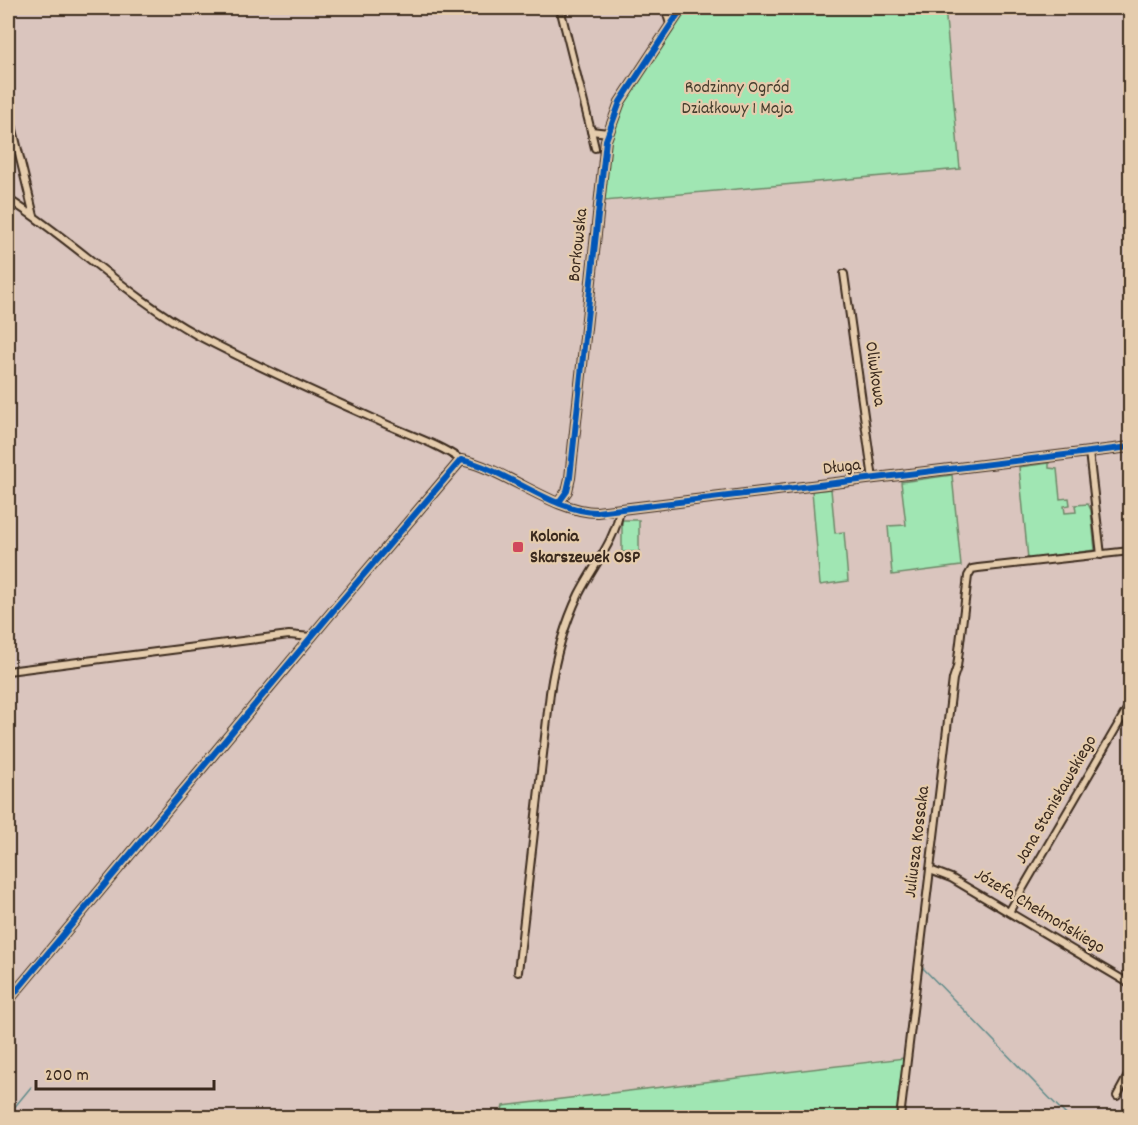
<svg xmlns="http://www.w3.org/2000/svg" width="1138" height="1125" font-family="Dekko,sans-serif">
<rect width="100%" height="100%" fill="#dac5be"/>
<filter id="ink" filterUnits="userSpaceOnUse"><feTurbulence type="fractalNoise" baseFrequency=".0167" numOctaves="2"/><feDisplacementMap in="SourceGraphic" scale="12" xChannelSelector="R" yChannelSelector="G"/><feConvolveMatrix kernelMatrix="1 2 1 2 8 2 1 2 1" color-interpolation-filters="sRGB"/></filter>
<g filter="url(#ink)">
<g fill="#a0e6b3" stroke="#6e8868" stroke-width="1.5">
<path d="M687,8H945L960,169L604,201C604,179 606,157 612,136C624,93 662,44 687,8Z"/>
<path d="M1049,463V468L1057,469L1060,499L1069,498L1070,505L1064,506L1065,513L1076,512L1075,505L1088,504L1091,510L1095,550L1028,559L1019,467Z"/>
<path d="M952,475L961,566L892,575L888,526L906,525L901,482Z"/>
<path d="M831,489L835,533L844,532L848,581L820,585L812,491Z"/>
<rect x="622" y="520" width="17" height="32"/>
<path d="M904,1058L900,1092L898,1094L899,1100L897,1117L500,1118L503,1106Z"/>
</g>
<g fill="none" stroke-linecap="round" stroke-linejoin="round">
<g stroke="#628c8b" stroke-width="1.5">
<path d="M921,966L1069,1118"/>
<path d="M8,1115L31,1087"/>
</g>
<defs>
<g id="minor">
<path d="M560,8L591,131L608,133"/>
<path d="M665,8L670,24"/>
<path d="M8,109L34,216"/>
<path d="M591,131L595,148"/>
<path d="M8,199C73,240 128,297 197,335C256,366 318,394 379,421C406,434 437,443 461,460"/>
<path d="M844,274L873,479"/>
<path d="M1089,452L1101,555"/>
<path d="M8,671L289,635L311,637"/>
<path d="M930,870L951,878L1130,984"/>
<path d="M1009,912L1130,704"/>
<path d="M518,972L550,693C555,658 564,625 579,594C593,566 616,540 620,509"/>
<path d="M1117,1096L1130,1072"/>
<path d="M900,1118L953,679L957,667L968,576L972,569L978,568L1130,551"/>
</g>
<g id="tertiary">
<path d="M559,502L567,491L570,478L606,140L620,102L682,8"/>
<path d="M8,1001L332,612L461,460C506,469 553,512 597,512L1130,447"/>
</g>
</defs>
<use href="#minor" stroke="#3b2a1e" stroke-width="10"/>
<use href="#tertiary" stroke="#3b2a1e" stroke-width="12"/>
<use href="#minor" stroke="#e5ccad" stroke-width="6"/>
<use href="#tertiary" stroke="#e5ccad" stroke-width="8"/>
<defs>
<g id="cycleway">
<path d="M559,502L567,491L570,478L606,140L620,102L682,8"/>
<path d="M8,1001L332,612L461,460C506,469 553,512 597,512L1130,447"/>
</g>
</defs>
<use href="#cycleway" stroke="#e5ccad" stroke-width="10"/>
<use href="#cycleway" stroke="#0057b8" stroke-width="6"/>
</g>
</g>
<rect fill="#d1495b" stroke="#e5ccad" stroke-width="2" x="512" y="541" width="12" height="12" rx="3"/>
<g text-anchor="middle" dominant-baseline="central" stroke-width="4.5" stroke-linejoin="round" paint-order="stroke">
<g font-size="18" fill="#453d2d" stroke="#e5ccad">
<text x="737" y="88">Rodzinny Ogród<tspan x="737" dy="21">Działkowy 1 Maja</tspan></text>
</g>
<g font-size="18" fill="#3b2a1e" stroke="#e5ccad">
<text transform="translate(579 245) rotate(-84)">Borkowska</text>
<text transform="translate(874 374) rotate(82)">Oliwkowa</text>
<text transform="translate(842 468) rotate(-7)">Długa</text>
<text transform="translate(1057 800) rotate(-60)">Jana Stanisławskiego</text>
<text transform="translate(918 842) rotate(-83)">Juliusza Kossaka</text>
<text transform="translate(1039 912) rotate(31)">Józefa Chełmońskiego</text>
</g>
<g font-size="18" font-weight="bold" fill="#3b2a1e" stroke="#e5ccad" text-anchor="start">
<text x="530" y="537">Kolonia<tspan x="530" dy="21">Skarszewek OSP</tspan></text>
</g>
</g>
<rect width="1138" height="1125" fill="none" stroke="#e5ccad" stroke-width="30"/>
<rect x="15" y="15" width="1108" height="1095" fill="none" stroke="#3b2a1e" stroke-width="2" filter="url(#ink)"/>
<path d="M36 1080v9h178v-9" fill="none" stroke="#3b2a1e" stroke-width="3"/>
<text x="45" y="1080" font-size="18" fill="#3b2a1e" stroke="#e5ccad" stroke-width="4.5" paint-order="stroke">200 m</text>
</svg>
